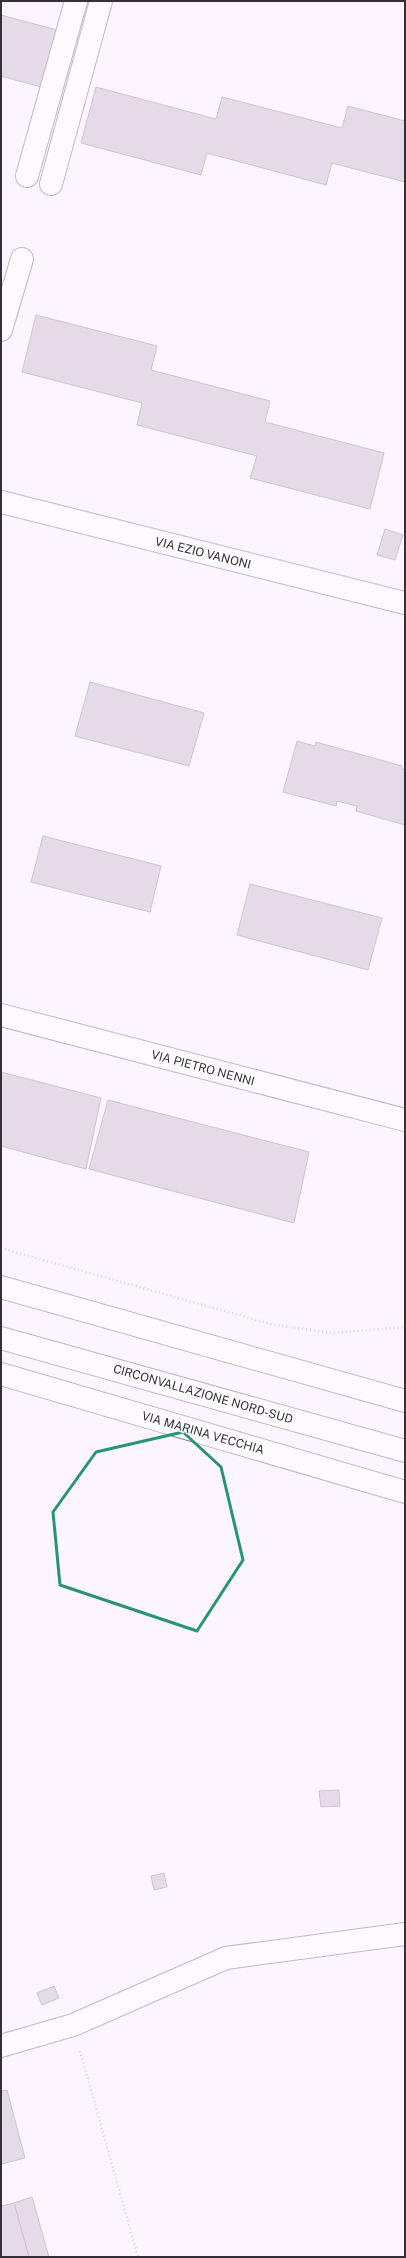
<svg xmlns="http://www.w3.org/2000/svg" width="406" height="2258" font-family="'Public Sans',sans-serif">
<rect width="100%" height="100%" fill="#fcf4ff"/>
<g fill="#c7bacc" stroke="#978b9c">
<path d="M1,15L57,30L41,87L1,76Z"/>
<path d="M96,87L216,119L222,97L342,128L348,106L405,121V182L332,163L326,185L207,153L201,175L81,143Z"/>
<path d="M36,315L157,346L151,370L270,401L265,422L384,453L370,509L250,478L257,456L137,425L142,403L22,372Z"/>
<path d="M385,529L403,535L395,560L377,555Z"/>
<path d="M90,682L204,713L189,766L75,736Z"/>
<path d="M297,741L315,746L316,742L402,766V769L405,770V825L356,811L357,806L337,801L336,806L283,792Z"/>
<path d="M43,836L161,866L150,912L31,882Z"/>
<path d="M250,884L382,918L368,970L237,935Z"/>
<path d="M1,1072L101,1098L86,1169L1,1146Z"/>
<path d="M108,1100L309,1152L294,1223L89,1169Z"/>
<path d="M339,1790L340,1806L321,1807L319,1791Z"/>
<path d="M164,1873L167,1887L154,1890L151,1876Z"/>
<path d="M54,1986L59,1998L42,2005L37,1993Z"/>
<path d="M7,2090L25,2158L1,2164V2091Z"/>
<path d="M32,2197L49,2257H29L14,2203Z"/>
<path d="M14,2203L29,2257H1V2206Z"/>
</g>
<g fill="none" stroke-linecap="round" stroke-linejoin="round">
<defs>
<g id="minor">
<path d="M27,176L76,1"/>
<path d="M51,184L101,1"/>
<path d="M1,330L22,259"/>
<path d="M1,502L405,603"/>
<path d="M1,1015L405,1120"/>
<path d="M1,1374L405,1492"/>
<path d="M1,2046L73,2025L226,1958L405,1934"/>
</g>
<g id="major">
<path d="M1,1287L405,1401"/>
<path d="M1,1338L405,1451"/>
</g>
</defs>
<use href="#minor" stroke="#7d7181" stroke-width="24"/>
<use href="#major" stroke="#7d7181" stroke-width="24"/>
<g stroke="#b6afb9" stroke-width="2.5" stroke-dasharray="1 3" stroke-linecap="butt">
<path d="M1,1248L274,1325L332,1333L405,1327"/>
<path d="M80,2051L138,2257"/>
</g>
<use href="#minor" stroke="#fff" stroke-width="22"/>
<use href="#major" stroke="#fff" stroke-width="22"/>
</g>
<path d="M0 0H406V2258H0ZM183,1432L221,1467L243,1560L197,1631L60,1585L53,1512L96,1452Z" fill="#fcf4ff" fill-opacity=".55" fill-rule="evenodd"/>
<path fill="none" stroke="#299474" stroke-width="3" stroke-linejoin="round" d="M183,1432L221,1467L243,1560L197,1631L60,1585L53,1512L96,1452Z"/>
<g text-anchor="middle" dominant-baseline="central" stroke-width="3" stroke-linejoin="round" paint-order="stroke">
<g font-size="12" fill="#353037" stroke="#fff">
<text transform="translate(203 553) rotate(14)">VIA EZIO VANONI</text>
<text transform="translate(203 1068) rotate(15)">VIA PIETRO NENNI</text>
<text transform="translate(203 1394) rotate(16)">CIRCONVALLAZIONE NORD-SUD</text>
<text transform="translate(203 1433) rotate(16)">VIA MARINA VECCHIA</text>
</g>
</g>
<rect width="406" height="2258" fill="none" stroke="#353037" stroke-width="4"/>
</svg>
